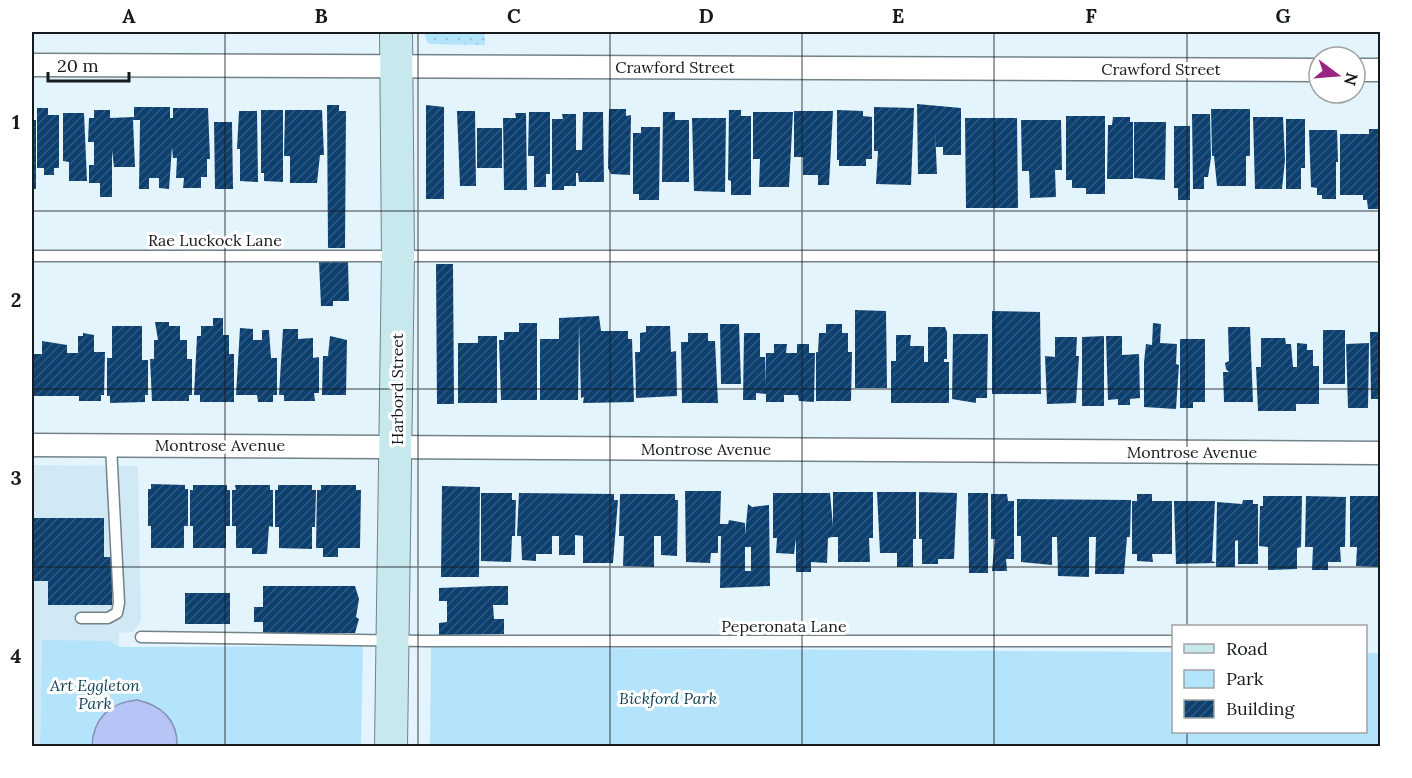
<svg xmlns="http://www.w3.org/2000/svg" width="1412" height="778" font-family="Lora,serif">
<defs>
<pattern id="grass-dots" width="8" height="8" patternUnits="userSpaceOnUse" patternTransform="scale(1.5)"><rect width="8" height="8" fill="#b4e4fc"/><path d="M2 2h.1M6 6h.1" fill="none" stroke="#9ac3d8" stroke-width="1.8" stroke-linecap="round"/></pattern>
<pattern id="building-hatch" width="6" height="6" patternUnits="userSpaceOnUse" patternTransform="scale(1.5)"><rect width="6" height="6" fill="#0d406f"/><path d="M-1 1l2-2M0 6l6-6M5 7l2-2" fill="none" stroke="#2f587e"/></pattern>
</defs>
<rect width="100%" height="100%" fill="#e4f4fc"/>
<path fill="#d1e9f5" d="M32,465L138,466L141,621L133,632L119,633V647L42,641L40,746H32Z"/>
<path fill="url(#grass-dots)" d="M424,32H485V45L430,44L427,42Z"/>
<g fill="#b4e4fc">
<path d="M42,640L110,641L119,647L363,646L361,746H40Z"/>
<path d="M431,647L1173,652L1174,732H1366V653H1380V746H430Z"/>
</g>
<path fill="#b6c4f6" stroke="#8591b5" stroke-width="1.5" d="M137,700C161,705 178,720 177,746H92C93,719 110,702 137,700Z"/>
<g fill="url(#building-hatch)" fill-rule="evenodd">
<path d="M917,104L961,108V155H943V147H936L935,130L937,174H918Z"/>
<path d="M327,105H339V111H346L345,248H328Z"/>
<path d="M426,105L444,107V199H426Z"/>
<path d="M134,107H170V118H173V108H208L210,159H207V177H201V188H183L184,178H176L177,158H173L172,147L169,189L159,188V178H149V189H139L140,120H133L135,167H114L112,150V197H100V183H89V165H94V142H88L89,118H94V110H110V118L134,117Z"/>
<path d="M874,107L914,108L911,185L876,184L878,151H874Z"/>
<path d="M37,108H48V115H59V168H54V175H44V168H37Z"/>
<path d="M609,109H626V116L631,115L630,175L611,174L608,168Z"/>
<path d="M1211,109H1250V156H1246V186H1217L1214,156H1212Z"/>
<path d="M261,110H283V182L264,181V173H261Z"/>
<path d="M285,110H322L324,155H320L317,183H290V156H284Z"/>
<path d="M729,110H741V116H751V195H731V181L728,180Z"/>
<path d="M837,110L863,111V116L872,117V159H866V166H839V160H837Z"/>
<path d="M239,111H257L258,182L240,181V149H237Z"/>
<path d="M457,111H475L476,186H460Z"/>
<path d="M794,111H833L829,185H818V175H803V157H794Z"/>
<path d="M529,112H550V174H546V187H534V156H528Z"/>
<path d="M583,112H603L604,182H579L578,173H576V186H564V190H552V119H563L562,114H576V150H582Z"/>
<path d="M663,112H675V120H689V182H662Z"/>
<path d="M753,112H793L789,187H759L760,159H753Z"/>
<path d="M63,113H84L87,181H69V162L63,161Z"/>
<path d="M515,113H526L527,190H504L503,118H516Z"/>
<path d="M1192,114H1210L1211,158L1208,177H1204V189H1193Z"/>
<path d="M1066,116H1105V194H1086V188H1072V180H1066Z"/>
<path d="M1113,117H1130V122H1133V179H1107L1108,125H1112Z"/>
<path d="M1253,117H1283L1285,160L1282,189H1255Z"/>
<path d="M692,118H726L725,192L694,191Z"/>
<path d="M965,118H1017L1018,208H966Z"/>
<path d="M1286,119H1305V168H1301V189H1286Z"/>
<rect x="32" y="120" width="4" height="69"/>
<path d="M1021,120H1061L1062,170H1055L1056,197L1030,198L1029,171H1022Z"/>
<path d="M214,122H232L233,189H215Z"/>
<path d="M1134,122H1166L1165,180L1134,178Z"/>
<path d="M1174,126H1190V200H1178V188H1174Z"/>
<path d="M641,127H660L659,200H639V194H633V133H641Z"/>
<rect x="477" y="128" width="25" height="40"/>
<path d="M1369,129H1380V209H1368L1367,200H1363V195H1340V134H1369Z"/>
<path d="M1309,130H1337L1338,162H1336V199H1322V195H1317V188L1311,187Z"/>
<path d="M319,262H348L349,301H333V306H321Z"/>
<path d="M436,264H453L454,404H437Z"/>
<path d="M855,310L886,311L887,388H855Z"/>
<path d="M992,311L1040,312L1041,394H992Z"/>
<path d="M599,316L601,331H628V339H632L634,402L583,403L584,397L581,398L579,323L578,400H540V339H559V318Z"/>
<path d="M213,318H223V335H229V354H234V402H200V395H194L197,336H201V326H213Z"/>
<path d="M155,322H169V326H180V340H187V359H192V395H189V401H152L150,359H154V340H158Z"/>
<path d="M519,323H537V400H501L499,340H504V332H519Z"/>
<path d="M1153,323L1161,324L1160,343L1177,344L1176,364L1179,365L1176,409L1144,407V362L1146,344L1152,345Z"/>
<path d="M720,324H739L741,384H721Z"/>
<path d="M826,324H842V333H848V352H852L851,401H816V352H818L819,333H826Z"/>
<path d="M112,326H142V360H148V395H145V402L110,403V396H107V358H112Z"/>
<path d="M646,326H670L671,352L676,351L677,396L636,398L635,352H640V333L646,332Z"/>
<path d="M928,327H945L947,332V359H944V362H949V403H891V361H896V335H911L910,346H924V362H928Z"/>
<path d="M1228,327H1250L1253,402H1224L1223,372H1229L1226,369L1225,363L1229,361Z"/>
<path d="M240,328L253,329V340H262V330H269L271,358H277V395H273V402H258L257,395H236Z"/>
<path d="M283,329H298V339L313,338V358L319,357V393H314L315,401H284V395H279Z"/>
<rect x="1323" y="330" width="22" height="54"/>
<path d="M1370,332H1380V399H1371Z"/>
<path d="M83,333L94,335V352H105L104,395H101V401H79V396H32V354H42V341L67,345V353H78V336H83Z"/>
<path d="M688,333H708V341H715L718,403H682L681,342H688Z"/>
<path d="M744,333H760V357H765V385L766,353H774V344H787L786,353H797V344H809V353H815L814,402L799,401L798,395H784V402H766V394L756,393V400H743Z"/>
<path d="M953,334H988L987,398H976V403L952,399Z"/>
<path d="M330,336L347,340L346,395H322L323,356H328Z"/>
<path d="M478,336H497V403H458V343H478Z"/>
<path d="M1104,336V406H1082V337Z"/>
<path d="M1106,336H1122V355L1139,354L1140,398L1130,399V405H1118V399L1108,400Z"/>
<path d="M1055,337H1077L1076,356H1079L1076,403L1047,404L1045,356L1055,357Z"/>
<path d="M1261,338H1285L1286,344H1291L1293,367H1297V343L1307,344V350H1313V366H1319V404H1296V411H1258L1256,367H1261Z"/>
<path d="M1180,339H1205V402H1193V408H1180Z"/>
<path d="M1369,343L1368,408H1348L1346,344Z"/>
<path d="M151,484L185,485V489H188V526H184V548H151V526H148V489H151Z"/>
<path d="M193,485H227V490H230V526H226V548H193V526H190V490H193Z"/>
<path d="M235,485H270V490H273V527L269,526L267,554H252V548H236V526H232V490H236Z"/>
<path d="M278,485H312V490H316L315,527H312V549L279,548V527H275V490H278Z"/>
<path d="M321,485H356V490H361L360,548H338V557H323V548H316L317,490H321Z"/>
<path d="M442,486L480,487L479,577H441Z"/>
<path d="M685,491H721L720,524H728L729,520L745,523V535L748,504L752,507L769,505L770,586L720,588L721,536H718V553H711L710,563L686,562ZM745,547H751V571H745Z"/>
<path d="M833,492H873V538H869L870,562H838V537H832L828,538L827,563L811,562V572H796V538L794,554L776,553L777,538H773V493H830L833,526Z"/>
<path d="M877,492H916V539H913V567H897V553H880Z"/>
<path d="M919,492L957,493L954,559H938V564H922V539H919Z"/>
<path d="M481,493H512V500H516L515,536H512L511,562L481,561Z"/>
<path d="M519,493L614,494V500H618L613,563H583V536L575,535V555H559V536H552V554H536V561L522,560L521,536H517Z"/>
<path d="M968,493H988V573H969Z"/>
<path d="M620,494H675V500H678L677,556L661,555V536H654V567L623,566L624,536H619Z"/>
<path d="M991,494H1007L1008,501H1014V559H1006L1007,571H992L995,539H991Z"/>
<path d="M1137,494H1152V501H1172V554H1152L1153,562L1137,561V554H1132V501H1137Z"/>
<path d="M1263,496H1302L1301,547L1297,548V569L1268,570V547L1259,546L1260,506H1263Z"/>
<path d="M1306,496L1346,497L1345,547H1340L1341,562H1328V570H1312L1313,547H1305Z"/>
<path d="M1350,496H1380V567L1356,566L1357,547H1350Z"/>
<path d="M1017,499L1131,500L1130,537H1127L1124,574H1095L1096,537H1089V577L1058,576L1057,537H1052V565L1021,562V536H1017Z"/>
<path d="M1243,500H1253V504H1258V564H1238V540L1235,541V567H1216L1217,502L1242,504Z"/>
<path d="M1174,501H1215L1212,561L1216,563L1176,564Z"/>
<path d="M32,518H104V557H112V605H48V581H32Z"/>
<path d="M263,586H355L359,599L356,617L359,619L355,633H263V622H254V607H263Z"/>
<path d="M491,586H508V605H493L494,619H504V634L439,635V623L447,622V601H439V588Z"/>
<rect x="185" y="593" width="45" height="31"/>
</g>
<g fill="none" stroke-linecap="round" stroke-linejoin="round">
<defs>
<g id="lane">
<path d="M32,256H1380"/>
<path d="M81,618H108L117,613L119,603L111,446"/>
<path d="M141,637L426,641H1174"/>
</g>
<g id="street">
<path d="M32,65L1319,70"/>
<path d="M1355,70H1380"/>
<path d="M32,445L1380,453"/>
</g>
<path id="secondary" d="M391,746L398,256L396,32"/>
</defs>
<use href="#lane" stroke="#738289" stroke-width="13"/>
<use href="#street" stroke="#738289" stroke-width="25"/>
<use href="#secondary" stroke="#738289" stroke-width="34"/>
<use href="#lane" stroke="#fff" stroke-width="10"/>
<use href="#street" stroke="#fff" stroke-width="22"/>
<use href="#secondary" stroke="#c7e9ee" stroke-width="32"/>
</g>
<path fill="none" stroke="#141a1d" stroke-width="1.5" stroke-opacity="0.55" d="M225,32V746M418,32V746M610,32V746M802,32V746M994,32V746M1187,32V626M32,211H1380M32,389H1380M32,567H1380M1187,732V746"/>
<g text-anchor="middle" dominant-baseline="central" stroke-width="6" stroke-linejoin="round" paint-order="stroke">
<g font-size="16" fill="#141a1d" stroke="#fff">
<text x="675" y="67">Crawford Street</text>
<text x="1161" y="69">Crawford Street</text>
<text x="215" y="240">Rae Luckock Lane</text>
<text transform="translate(397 389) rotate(-90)">Harbord Street</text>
<text x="220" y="445">Montrose Avenue</text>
<text x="706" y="449">Montrose Avenue</text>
<text x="1192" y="452">Montrose Avenue</text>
<text x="784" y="626">Peperonata Lane</text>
</g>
<g font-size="16" font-style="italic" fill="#134256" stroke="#fff">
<text x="95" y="685">Art Eggleton<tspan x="95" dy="18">Park</tspan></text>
<text x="668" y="698">Bickford Park</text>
</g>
</g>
<rect width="1412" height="778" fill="none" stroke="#ffffff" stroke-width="66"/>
<rect x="1172" y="625" width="195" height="108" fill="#ffffff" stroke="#a1a3a5" stroke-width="1.5"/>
<rect x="1184" y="644" width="30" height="9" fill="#c7e9ee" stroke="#a1a3a5" stroke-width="1.5"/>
<text x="1226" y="655" font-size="18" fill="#141a1d">Road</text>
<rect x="1184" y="670" width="30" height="18" fill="#b4e4fc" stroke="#a1a3a5" stroke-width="1.5"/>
<text x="1226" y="685" font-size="18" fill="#141a1d">Park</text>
<rect x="1184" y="700" width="30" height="18" fill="url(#building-hatch)" stroke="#a1a3a5" stroke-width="1.5"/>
<text x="1226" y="715" font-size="18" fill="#141a1d">Building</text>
<g transform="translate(1337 75) rotate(106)"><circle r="28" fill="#ffffff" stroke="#a1a3a5" stroke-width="1.5"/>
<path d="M0-4.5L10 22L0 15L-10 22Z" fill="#992683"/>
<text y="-9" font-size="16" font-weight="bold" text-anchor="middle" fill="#141a1d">N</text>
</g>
<path d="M48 72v9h81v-9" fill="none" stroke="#141a1d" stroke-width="3"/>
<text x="57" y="72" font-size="18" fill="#141a1d" stroke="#ffffff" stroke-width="4.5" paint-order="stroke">20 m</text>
<rect x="33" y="33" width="1346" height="712" fill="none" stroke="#141a1d" stroke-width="2"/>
<g font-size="20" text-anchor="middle" font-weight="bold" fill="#141a1d">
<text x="129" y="23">A</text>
<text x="321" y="23">B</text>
<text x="514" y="23">C</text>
<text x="706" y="23">D</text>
<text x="898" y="23">E</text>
<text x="1091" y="23">F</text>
<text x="1283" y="23">G</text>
<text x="16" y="129">1</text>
<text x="16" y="307">2</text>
<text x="16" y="485">3</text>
<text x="16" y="663">4</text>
</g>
</svg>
